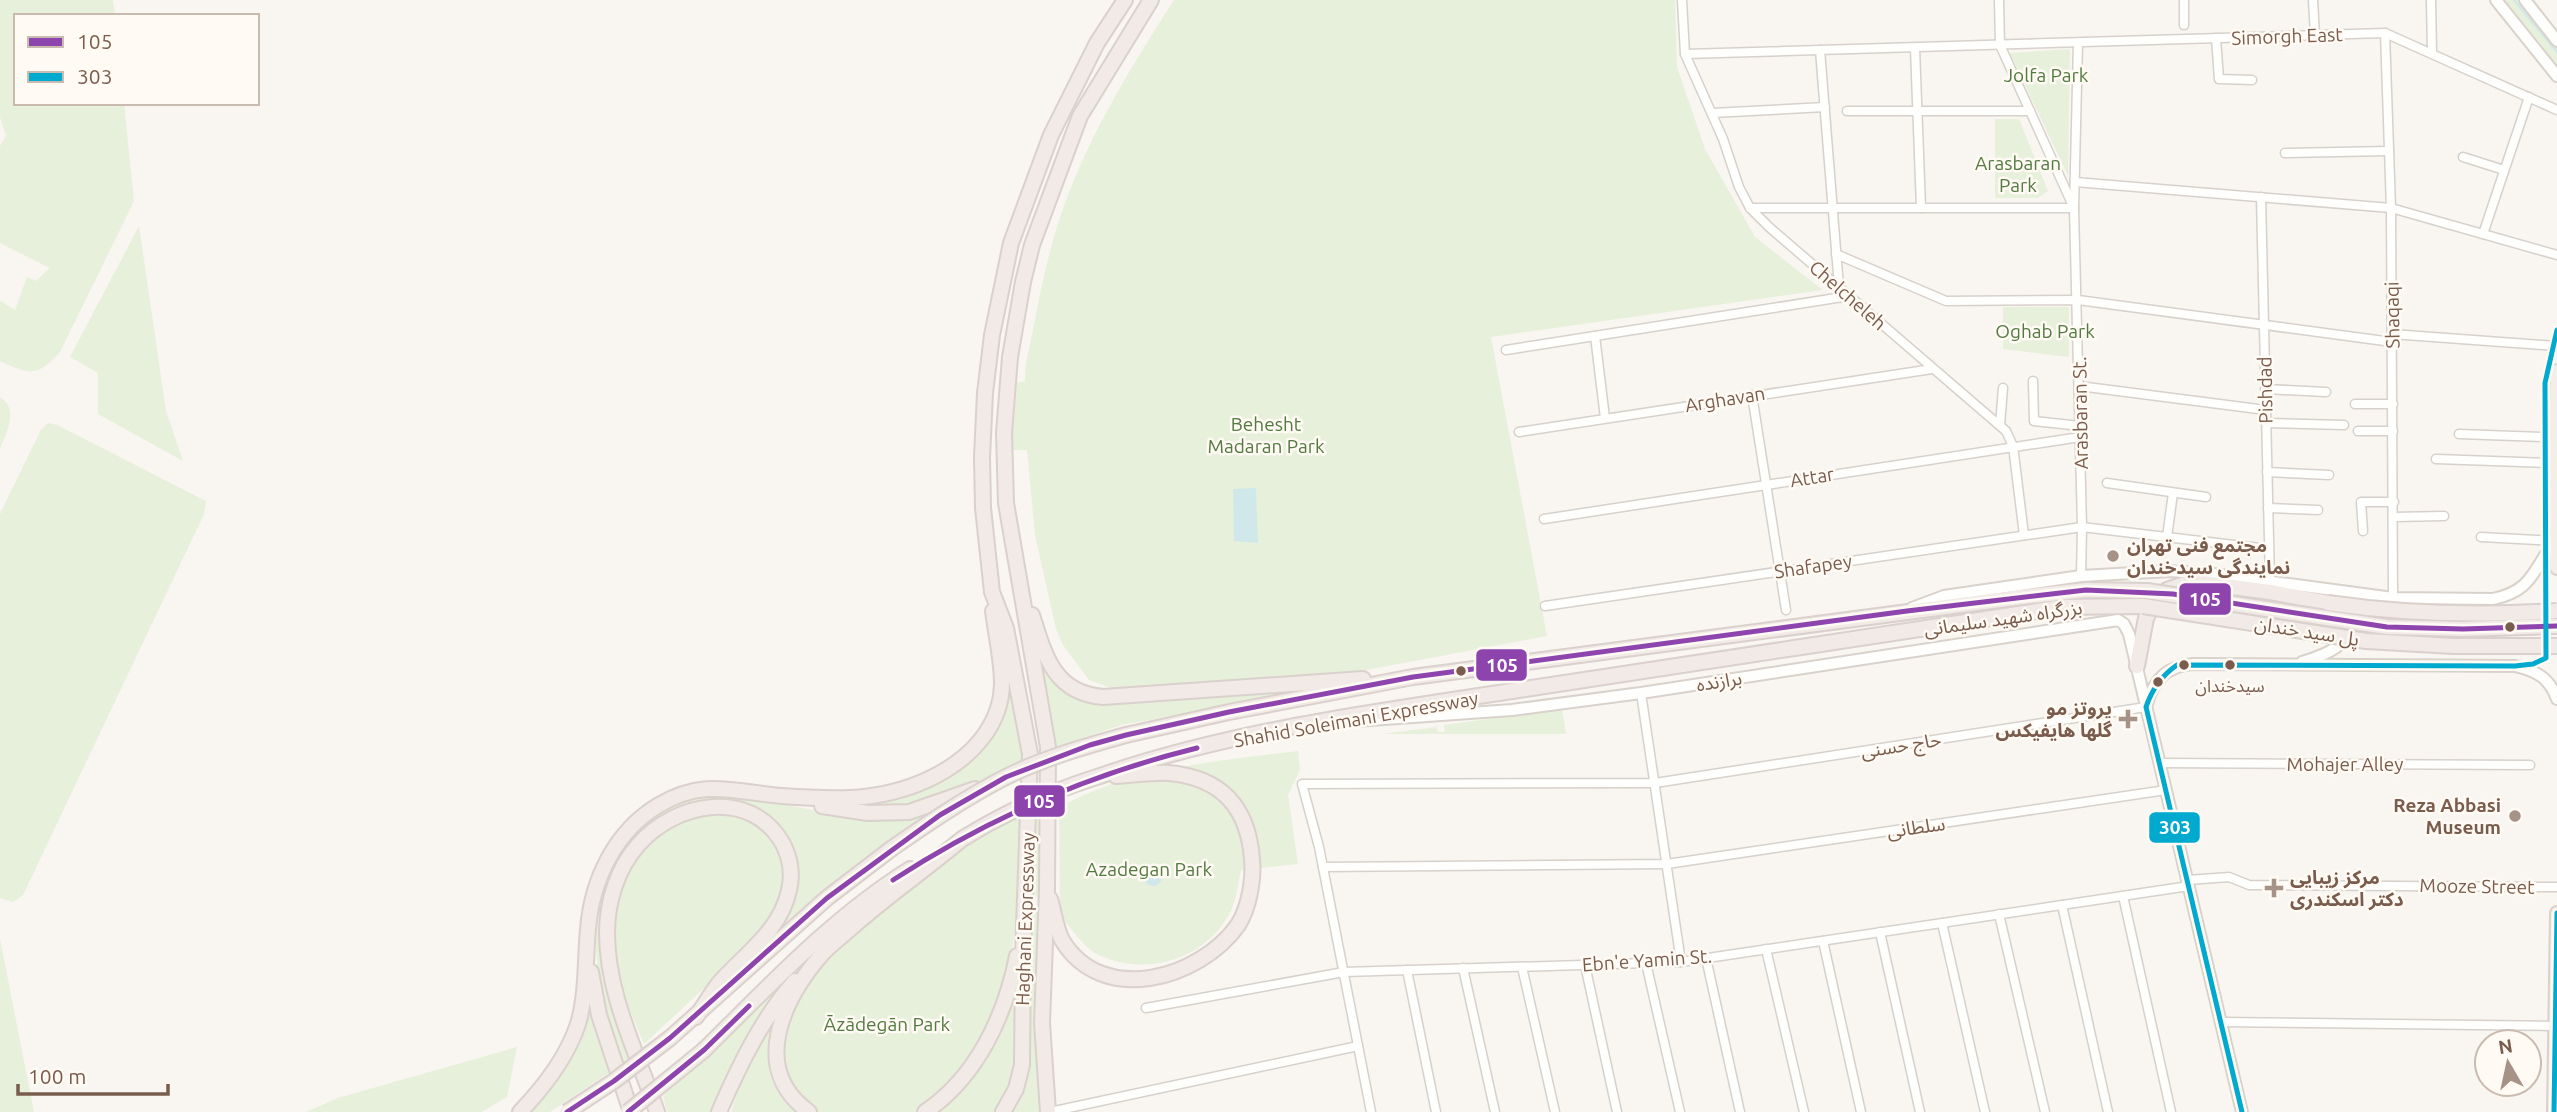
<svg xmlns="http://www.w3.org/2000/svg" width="2557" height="1112" font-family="Ubuntu,'Noto Sans Arabic',sans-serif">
<rect width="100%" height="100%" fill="#f9f5f0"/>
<g fill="#e7f0db">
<path d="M0,0H113L115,16H16V103H124L134,201L60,352C38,377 29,375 0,361V303L1,301L15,310L27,277L36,281L50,268L0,243V146L6,136L0,117Z"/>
<path d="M1174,0H1675L1677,67L1705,149L1755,237L1823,290L1491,337L1547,636L1361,671L1284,680L1121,691L1089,680L1063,645L1056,629L1035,535L1027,450H1011L1017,383L1025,381L1026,363C1036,318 1043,271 1057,227C1083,144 1128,72 1174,0Z"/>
<path d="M2504,0H2518L2557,48V69Z"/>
<path d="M2070,49L2068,176L2010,53Z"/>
<path d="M1995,119H2019L2048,191L2038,198H1995Z"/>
<path d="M139,226L166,411L183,461L98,414V373L70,357Z"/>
<path d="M2003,307H2069V357L2003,349Z"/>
<path d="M0,397C19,408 7,433 0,448Z"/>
<path d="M48,423L57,425L206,501L204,514L23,895L13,902L0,898V514L41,430Z"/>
<path d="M1036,639L1068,691L1359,682L1121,725L1053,748Z"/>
<path d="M1001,646L1013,682L1024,761L926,806L904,811L827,802L917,788L993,726Z"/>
<path d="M1562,709L1566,734H1381L1437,727L1438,732H1445L1444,725Z"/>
<path d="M1298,751L1300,770L1288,795L1298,864L1241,870C1238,884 1236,904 1228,916C1203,961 1142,977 1097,954C1084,948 1071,927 1060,916L1059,808C1123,769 1224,760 1298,751Z"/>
<path d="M971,793C924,821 878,848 835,881C797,911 763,946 729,980L771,934L794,870L757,812L681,810L612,882L613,1011L630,1056L623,1063C593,986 572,881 647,822C669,805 692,795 720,795C768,795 814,815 862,817C872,817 883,813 893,811C919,805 945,799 971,793Z"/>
<path d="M719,810L762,825L785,861L782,904L755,941L644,1044L627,1004L619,976L611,922L629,864L667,824Z"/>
<path d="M1047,810L1041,897L1028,896L1033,816Z"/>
<path d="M1024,813L1019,906L1003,1002L965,1069L919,1112C894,1112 869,1112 844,1112C837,1112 825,1112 818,1112C802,1106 795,1089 787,1076C748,1010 893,895 941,861C968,843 996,828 1024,813Z"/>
<path d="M1028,907L1040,909L1041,1112H1008L1019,1094Z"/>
<path d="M857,913L814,954L770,1006L711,1112H667L663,1096L730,1033L787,973Z"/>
<path d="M0,939L34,1112H0Z"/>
<path d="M1020,965L1018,1071L1000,1107L996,1112H937L958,1090Z"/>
<path d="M588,983L613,1070L550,1112H524L555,1075Z"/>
<path d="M797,984L772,1037L799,1112H731L747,1063L763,1032Z"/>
<path d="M517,1047L507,1097L482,1112H306L338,1098Z"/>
</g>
<g fill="#d0e8ea">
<path d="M1256,488L1258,543L1234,541L1233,489Z"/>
<circle cx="1153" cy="877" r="9"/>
</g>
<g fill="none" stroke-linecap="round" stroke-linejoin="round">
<path stroke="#d0e8ea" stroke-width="2.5" d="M2514,0L2557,52"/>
<defs>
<g id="street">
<path d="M1682,0L1685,54L1723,139L1739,187L1750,208L1769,227L2006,431L2013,446L2024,535"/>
<path d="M1999,0L2000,45L2074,208L2082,527L2081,576"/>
<path d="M2184,0V25"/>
<path d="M2313,0L2315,35"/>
<path d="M2431,0L2432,52"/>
<path d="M2385,33L2391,208L2393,598"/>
<path d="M2216,38L2219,79L2252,80"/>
<path d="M1915,48L1921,208"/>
<path d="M1820,50L1839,287"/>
<path d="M1685,54L2385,33L2557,110"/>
<path d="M1847,111H2030"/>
<path d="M1712,113L1825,107"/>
<path d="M2285,153L2389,151"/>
<path d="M2463,157L2504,170"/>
<path d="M2075,182L2391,208L2557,255"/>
<path d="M2261,197L2270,583"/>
<path d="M1750,208H2074L2078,43"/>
<path d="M2483,234L2529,97"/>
<path d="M1836,254L1946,301L2078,300L2392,342"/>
<path d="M2392,334L2557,346"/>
<path d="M1595,336L1605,418"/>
<path d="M1506,350L1849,296"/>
<path d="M2033,381L2034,421L2080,426"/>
<path d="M2079,386L2266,410"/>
<path d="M2265,389L2326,392"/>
<path d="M1752,395L1786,610"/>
<path d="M2355,404H2393"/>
<path d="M2266,423L2344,425"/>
<path d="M2000,425L2003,388"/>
<path d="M2358,431H2393"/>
<path d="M1519,432L1932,369"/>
<path d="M2459,434L2545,437"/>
<path d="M2436,459L2546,463"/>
<path d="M2267,472L2329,475"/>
<path d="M2107,483L2206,497"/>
<path d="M2268,508L2318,510"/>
<path d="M2394,517L2444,516"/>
<path d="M1544,519L2080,437"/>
<path d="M2363,531L2361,502H2394"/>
<path d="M2167,537L2173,493"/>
<path d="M2481,537L2556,541"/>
<path d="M1545,606L2082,527L2268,549"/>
<path d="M1641,693L1681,962"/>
<path d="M2160,763L2530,765"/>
<path d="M1323,867L1667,864L2166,790"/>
<path d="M2188,880L2229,877L2249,885L2557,887"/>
<path d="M2123,896L2171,1112"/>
<path d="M2062,905L2108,1112"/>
<path d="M1999,914L2045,1112"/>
<path d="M1942,923L1985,1112"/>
<path d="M1880,932L1920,1112"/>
<path d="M1823,941L1861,1112"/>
<path d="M1766,949L1804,1112"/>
<path d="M1706,958L1740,1112"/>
<path d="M1646,963L1680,1112"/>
<path d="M1585,965L1617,1112"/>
<path d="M1522,967L1555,1112"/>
<path d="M1463,968L1495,1112"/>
<path d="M1407,970L1436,1112"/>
<path d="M1146,1008L1344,972L1681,962L2189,886"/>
<path d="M2221,1022L2555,1026"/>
<path d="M1050,1112L1358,1046"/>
<path d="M1371,1112L1319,847L1302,784L1655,783L2146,707"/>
</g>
<g id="secondary">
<path d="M2496,0L2557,76"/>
<path d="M2525,0L2557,41"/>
<path d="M1912,608L1944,596L2081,576L2170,571L2214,574L2393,598L2493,599C2535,590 2532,568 2556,541"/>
<path d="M2302,662C2325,655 2355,645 2348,615"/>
<path d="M2147,704C2154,679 2167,666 2193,664L2515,666C2536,671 2549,677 2557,699"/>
<path d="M1356,721L1512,710L1641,693L2118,620L2124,624L2129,634L2242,1112"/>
</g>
<g id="primary">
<path d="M2557,371L2554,437L2557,568"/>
<path d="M2554,1112L2557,913"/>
</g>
<g id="highway">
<path d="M1032,615C1045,656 1054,693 1103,697L1363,679"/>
<path d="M2137,666L2146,618L2155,602L2167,590L2184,584L2202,583L2270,592L2328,603"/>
<path d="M1126,735L1229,712L1413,677L2022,597L2086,590L2147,591"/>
<path d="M1100,776C1236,729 1383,711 1525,689C1705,662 1884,634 2064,607L2143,606"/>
<path d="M822,806L868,813L909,812L975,789"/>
<path d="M1050,899C1054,912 1056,929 1062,940C1102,1007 1200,979 1238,925C1249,908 1254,879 1252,859C1248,808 1222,778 1169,773C1152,772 1133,775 1116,776"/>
<path d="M591,972L599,1015L631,1112"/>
<path d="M670,1038L827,898L891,849"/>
<path d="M704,1050C769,986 832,918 910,869"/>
<path d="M520,1112C544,1087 567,1057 578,1024C587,994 585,960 588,929C592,880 615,831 659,805C704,778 734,792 782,796C839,800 886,802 937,775C971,757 1001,726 1002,684C1002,660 996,635 993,611"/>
<path d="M657,1112C638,1054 607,996 607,933C607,902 617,869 638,845C675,802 751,787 783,844C790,858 793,874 789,890C781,930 745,954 720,982C711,993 704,1006 696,1017"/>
<path d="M719,1112C739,1066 762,1018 795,981"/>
<path d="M809,1112C749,1069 783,999 822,954C830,945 841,937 850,929C886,897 925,870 962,839"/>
<path d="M925,1112C977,1077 1005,1016 1017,956"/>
<path d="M1003,1112L1016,1089L1022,1065L1023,955L1030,754L1006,628L992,592L983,508L982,457L985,393L992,335L1011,243L1051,135L1097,43L1125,0"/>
<path d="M1048,1112L1042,1023L1047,889L1048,747L1006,503L1004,433L1010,357L1023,282L1032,245L1080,116L1151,0"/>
</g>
</defs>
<use href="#street" stroke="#d7d1cb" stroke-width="11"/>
<use href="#secondary" stroke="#d9d2cb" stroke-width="14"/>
<use href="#primary" stroke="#dad1cc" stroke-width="16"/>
<use href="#highway" stroke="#dad1cc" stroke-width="18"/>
<use href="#street" stroke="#fefefd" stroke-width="8"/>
<use href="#secondary" stroke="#fefefd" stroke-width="10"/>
<use href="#primary" stroke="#f3eee8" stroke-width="12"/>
<use href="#highway" stroke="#f2eae7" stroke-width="14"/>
<defs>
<g id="highway-bridge">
<path d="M2147,591L2387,627L2463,629L2557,626"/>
<path d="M2328,603C2404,614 2480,616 2557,611"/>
<path d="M2143,606L2366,641L2453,646H2557"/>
<path d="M962,839C1006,812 1051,791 1100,776"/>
<path d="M891,849C927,824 965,798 1004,778C1041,759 1086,746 1126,735"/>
<path d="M567,1112L614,1081L670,1038"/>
<path d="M628,1112L704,1050"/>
</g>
</defs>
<use href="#highway-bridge" stroke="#dad1cc" stroke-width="18" stroke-linecap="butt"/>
<use href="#highway-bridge" stroke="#f2eae7" stroke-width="14"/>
<defs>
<g id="bus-1">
<path d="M893,880C988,818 1087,775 1197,748"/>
<path d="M567,1112L614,1081L670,1038L827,898L940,815L1006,777L1090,745L1126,735L1229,712L1413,677L1907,611L2086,590L2173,594L2387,627L2463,629L2557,626"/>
<path d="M628,1112L704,1050L749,1006"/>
</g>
<g id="bus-2">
<path d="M2242,1112L2146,707C2152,689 2161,676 2177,665L2515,666L2533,664L2546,658L2545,383L2557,330"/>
<path d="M2554,1112L2557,913"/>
</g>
</defs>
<use href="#bus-1" stroke="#fffaf3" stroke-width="10"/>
<use href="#bus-2" stroke="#fffaf3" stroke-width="10"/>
<use href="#bus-1" stroke="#8e44ad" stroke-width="5"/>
<use href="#bus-2" stroke="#00a9ce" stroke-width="5"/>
</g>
<g fill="#a69286" stroke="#fffaf3" stroke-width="2.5">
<circle cx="2113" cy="556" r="7"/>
<path d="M2124.5 708.5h7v7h7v7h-7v7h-7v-7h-7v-7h7z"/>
<circle cx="2515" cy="816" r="7"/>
<path d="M2270.5 877.5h7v7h7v7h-7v7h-7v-7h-7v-7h7z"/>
</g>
<g fill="#7a5c4d" stroke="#fffaf3" stroke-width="2.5">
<circle cx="2510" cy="627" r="6"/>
<circle cx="2184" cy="665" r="6"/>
<circle cx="2230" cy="665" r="6"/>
<circle cx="1461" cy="671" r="6"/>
<circle cx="2158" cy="682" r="6"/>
</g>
<g text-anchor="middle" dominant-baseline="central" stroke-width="5" stroke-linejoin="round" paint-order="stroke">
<g font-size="17" fill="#7a5c4d" stroke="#fffaf3">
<text x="2230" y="685">سیدخندان</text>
</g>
<g font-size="19" fill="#7a5c4d" stroke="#fffaf3">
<text transform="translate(2287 36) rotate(-2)">Simorgh East</text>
<text transform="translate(1848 295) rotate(41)">Chelcheleh</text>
<text transform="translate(2392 315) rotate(-91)">Shaqaqi</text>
<text transform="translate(2265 390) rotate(-91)">Pishdad</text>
<text transform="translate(1725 399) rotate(-9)">Arghavan</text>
<text transform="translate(2080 413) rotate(-91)">Arasbaran St.</text>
<text transform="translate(1812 477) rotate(-9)">Attar</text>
<text transform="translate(1813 566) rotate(-8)">Shafapey</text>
<text transform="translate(2003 618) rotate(-8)">بزرگراه شهید سلیمانی</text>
<text transform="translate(2307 631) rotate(9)">پل سید خندان</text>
<text transform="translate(1719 681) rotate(-9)">برازنده</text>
<text transform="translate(1356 719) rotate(-10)">Shahid Soleimani Expressway</text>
<text transform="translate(1901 745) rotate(-9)">حاج حسنی</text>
<text x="2345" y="764">Mohajer Alley</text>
<text transform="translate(1916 827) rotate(-8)">سلطانی</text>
<text transform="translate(2477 886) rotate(1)">Mooze Street</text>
<text transform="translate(1025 919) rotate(-88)">Haghani Expressway</text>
<text transform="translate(1647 960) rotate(-4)">Ebn'e Yamin St.</text>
</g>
<g font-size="19" fill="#537a41" stroke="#fffaf3">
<text x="2046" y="75">Jolfa Park</text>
<text x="2018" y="163">Arasbaran<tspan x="2018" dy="22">Park</tspan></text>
<text x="2045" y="331">Oghab Park</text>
<text x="1266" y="424">Behesht<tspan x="1266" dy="22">Madaran Park</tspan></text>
<text x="1149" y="869">Azadegan Park</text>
<text x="887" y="1024">Āzādegān Park</text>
</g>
<g font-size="19" font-weight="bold" fill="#7a5c4d" stroke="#fffaf3" text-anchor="start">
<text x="2127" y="545">مجتمع فنی تهران<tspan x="2127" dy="22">نمایندگی سیدخندان</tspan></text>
<text x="2112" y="708" text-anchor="end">پروتز مو<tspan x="2112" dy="22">گلها هایفیکس</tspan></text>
<text x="2501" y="805" text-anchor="end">Reza Abbasi<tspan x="2501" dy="22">Museum</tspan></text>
<text x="2290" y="877">مرکز زیبایی<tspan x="2290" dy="22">دکتر اسکندری</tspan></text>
</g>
</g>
<g stroke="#fffaf3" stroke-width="2.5">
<rect x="2178" y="582" width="54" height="34" rx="7" fill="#8e44ad"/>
<rect x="1475" y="648" width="53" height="34" rx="7" fill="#8e44ad"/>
<rect x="1013" y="784" width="53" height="34" rx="7" fill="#8e44ad"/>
<rect x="2148" y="811" width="53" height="33" rx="7" fill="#00a9ce"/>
</g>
<g font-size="19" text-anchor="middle" font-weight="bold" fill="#fff">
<text x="2205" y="606">105</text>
<text x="1502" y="672">105</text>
<text x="1039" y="808">105</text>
<text x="2175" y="834">303</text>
</g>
<rect x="14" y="14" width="245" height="91" fill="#fffaf3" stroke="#cabbb1" stroke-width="2"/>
<rect x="28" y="37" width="35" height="10" fill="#8e44ad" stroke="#cabbb1" stroke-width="2"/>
<text x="77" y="49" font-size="21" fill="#7a5c4d">105</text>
<rect x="28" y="72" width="35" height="10" fill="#00a9ce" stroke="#cabbb1" stroke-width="2"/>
<text x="77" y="84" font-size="21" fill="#7a5c4d">303</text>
<g transform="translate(2508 1063) rotate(351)"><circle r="33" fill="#fffaf3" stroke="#cabbb1" stroke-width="2"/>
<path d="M0-5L12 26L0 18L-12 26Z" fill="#a69286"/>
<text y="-10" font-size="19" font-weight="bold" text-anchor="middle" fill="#7a5c4d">N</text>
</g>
<path d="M18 1084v10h150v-10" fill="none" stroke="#7a5c4d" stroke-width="3.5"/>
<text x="28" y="1084" font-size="21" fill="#7a5c4d" stroke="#fffaf3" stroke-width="5" paint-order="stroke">100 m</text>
</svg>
